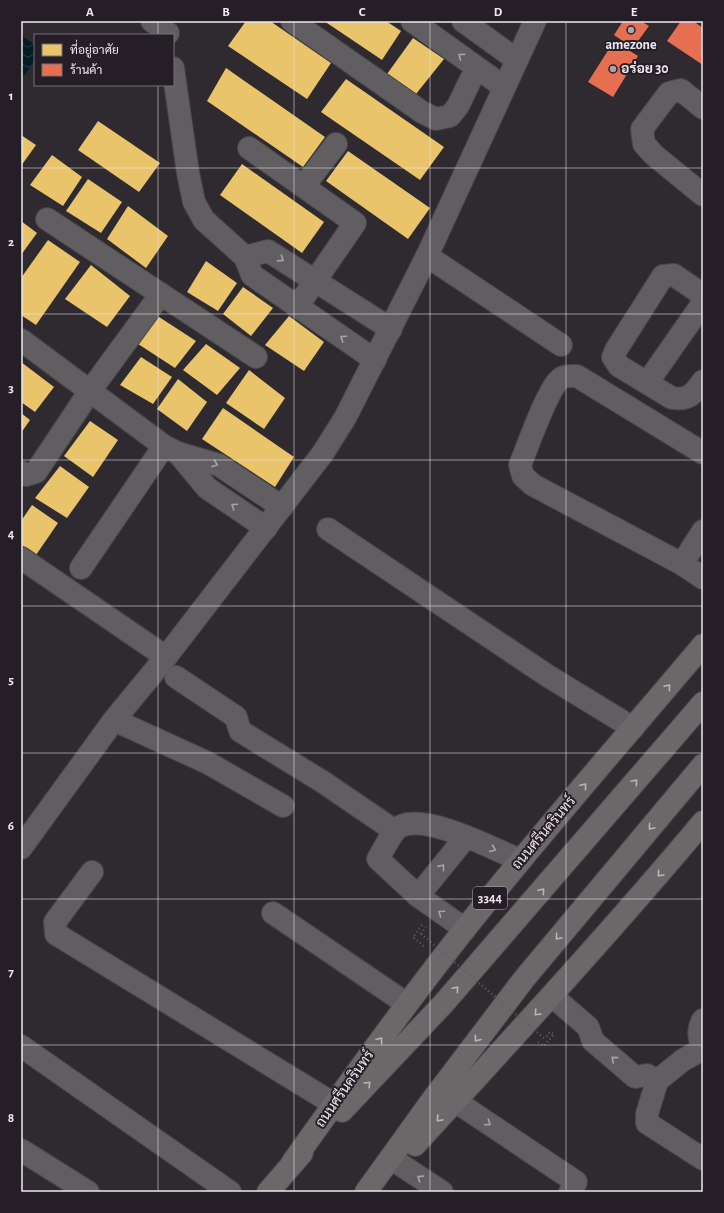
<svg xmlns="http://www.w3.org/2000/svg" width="724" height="1213" font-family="'Alegreya Sans',Sarabun,sans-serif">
<defs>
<pattern id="water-waves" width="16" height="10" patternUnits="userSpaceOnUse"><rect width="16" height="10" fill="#051b25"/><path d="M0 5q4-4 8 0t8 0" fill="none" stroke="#2a3c45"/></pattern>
</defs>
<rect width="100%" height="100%" fill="#2e2a2f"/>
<path fill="url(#water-waves)" d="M21,35L35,45V60L21,80Z"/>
<g fill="#e9c46a">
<path d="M246,21H270L331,63L307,99L228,46Z"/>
<path d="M324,21H386L401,31L382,60Z"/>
<path d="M413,38L444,59L416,94L387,74Z"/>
<path d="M226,68L325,137L303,167L207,101Z"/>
<path d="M346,79L444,147L420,180L321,112Z"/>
<path d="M98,121L160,163L139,192L78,150Z"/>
<path d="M21,135L36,145L21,166Z"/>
<path d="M348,151L430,208L408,239L326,181Z"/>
<path d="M52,155L82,177L63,206L30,185Z"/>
<path d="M242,164L324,222L302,253L220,195Z"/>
<path d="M88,179L122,202L101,233L66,211Z"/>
<path d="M128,206L168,236L146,268L107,239Z"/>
<path d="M21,221L37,233L21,255Z"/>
<path d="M48,240L80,262L36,325L21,315V278Z"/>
<path d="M206,261L237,283L218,311L187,292Z"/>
<path d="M91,265L130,296L107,327L65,299Z"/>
<path d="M243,287L273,308L251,336L223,314Z"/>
<path d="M156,315L196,341L175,368L135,342Z"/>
<path d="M289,316L324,342L304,371L265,345Z"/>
<path d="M206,344L240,368L217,395L183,370Z"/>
<path d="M141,357L172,377L153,404L120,385Z"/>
<path d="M21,362L54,387L35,412L21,402Z"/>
<path d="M249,370L285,398L264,429L226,403Z"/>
<path d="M178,379L207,402L187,431L157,409Z"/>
<path d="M223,408L294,457L275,487L202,439Z"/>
<path d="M21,413L30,420L21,433Z"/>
<path d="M90,421L118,440L93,477L64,456Z"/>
<path d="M60,466L89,487L67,518L35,498Z"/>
<path d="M32,505L58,523L36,555L21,545V521Z"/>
</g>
<g fill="#e76f51">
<path d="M623,21H641L649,26L633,48L614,35Z"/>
<path d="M681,21H693L703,28V65L667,41Z"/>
<path d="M614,41L638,56L613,97L588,82Z"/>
</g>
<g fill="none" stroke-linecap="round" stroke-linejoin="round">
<defs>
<g id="minor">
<path d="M152,21L168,33"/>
<path d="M292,21L422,112L436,119L450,116L458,106L471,79"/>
<path d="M412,21L504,87"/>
<path d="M463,21L517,60"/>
<path d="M173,68L188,173L194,202L204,220L245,257L252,275L375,360"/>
<path d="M703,108L681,90L669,93L642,129L644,144L654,155L703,195"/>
<path d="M249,148L355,223L297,307"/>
<path d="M304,186L336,144"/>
<path d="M47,219L256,357"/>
<path d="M427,256L561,345"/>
<path d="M245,257L268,251L391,329"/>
<path d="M703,295L674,275L663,276L616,350L613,357L619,366L672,398C688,401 695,393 703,381"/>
<path d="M21,340L164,446L178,453L219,465L282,507"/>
<path d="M647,383L703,303"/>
<path d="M178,453L207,488L266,528"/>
<path d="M703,453L577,376C571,376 564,375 559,380C547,391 527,448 520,465L523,476L533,485L682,564L703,578"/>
<path d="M21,472L26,475L36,472L90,391L161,294"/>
<path d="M328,529L548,676L633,728"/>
<path d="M21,558L166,657"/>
<path d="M682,564L703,531"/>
<path d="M81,568L164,446"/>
<path d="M176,677L236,717L240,731L323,782L395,831"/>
<path d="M114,720L208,763L283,806"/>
<path d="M21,848L114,720L166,657L323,453L345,418L427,256L535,21"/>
<path d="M92,872L55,922L56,934L334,1104"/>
<path d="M418,896L466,837"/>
<path d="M273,913L407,1004"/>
<path d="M465,929L418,896L378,859C383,851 393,829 401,826C428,814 493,849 520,860"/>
<path d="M552,996L588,1027L593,1041L635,1077L647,1075L657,1081L683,1060L703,1049"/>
<path d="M21,1046L230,1192"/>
<path d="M703,1049C699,1039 697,1030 703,1020"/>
<path d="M657,1081L647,1114V1123L703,1159"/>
<path d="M455,1101L576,1182L570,1192"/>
<path d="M21,1150L88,1192"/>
<path d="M398,1163L442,1192"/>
</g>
<g id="major">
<path d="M342,1111L444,1003L703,703"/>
<path d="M415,1145C512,1039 610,933 703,822"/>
<path d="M292,1163C348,1084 404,1006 464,930C541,833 623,740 703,645"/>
<path d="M268,1192L302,1153"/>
<path d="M366,1192L430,1103L524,979L703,765"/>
</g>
</defs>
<use href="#minor" stroke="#484649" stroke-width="24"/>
<use href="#major" stroke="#484649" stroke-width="24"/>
<g stroke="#605e5f" stroke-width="2.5" stroke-dasharray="1 3" stroke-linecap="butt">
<path d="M422,925L413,937L425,947"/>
<path d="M421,934L426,927"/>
<path d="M538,1042L544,1046L554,1034L550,1032L545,1039"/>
</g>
<use href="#minor" stroke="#605e60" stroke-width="22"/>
<use href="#major" stroke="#6b6869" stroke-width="22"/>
<path stroke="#605e5f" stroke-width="2.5" stroke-dasharray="1 3" stroke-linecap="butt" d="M421,934L545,1039"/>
</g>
<defs><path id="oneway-chevron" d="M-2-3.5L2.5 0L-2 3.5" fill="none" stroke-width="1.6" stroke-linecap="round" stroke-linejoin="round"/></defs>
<g stroke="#a7a4a8">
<use href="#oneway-chevron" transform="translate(461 56) rotate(-144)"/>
<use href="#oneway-chevron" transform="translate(281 259) rotate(33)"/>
<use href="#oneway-chevron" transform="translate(343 338) rotate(-146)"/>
<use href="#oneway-chevron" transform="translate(215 464) rotate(21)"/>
<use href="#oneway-chevron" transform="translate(234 506) rotate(-146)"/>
<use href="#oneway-chevron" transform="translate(493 849) rotate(23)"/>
<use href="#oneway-chevron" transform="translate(442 867) rotate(-51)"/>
<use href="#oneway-chevron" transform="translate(441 913) rotate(-145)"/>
<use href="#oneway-chevron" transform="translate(614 1059) rotate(-140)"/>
<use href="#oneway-chevron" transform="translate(488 1123) rotate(34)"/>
<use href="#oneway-chevron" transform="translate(420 1178) rotate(-147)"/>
</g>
<g stroke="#bab5b9">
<use href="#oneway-chevron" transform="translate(668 687) rotate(-50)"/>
<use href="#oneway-chevron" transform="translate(635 782) rotate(-49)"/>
<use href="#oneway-chevron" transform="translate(584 786) rotate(-50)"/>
<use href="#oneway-chevron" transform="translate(651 827) rotate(130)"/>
<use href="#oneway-chevron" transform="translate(660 874) rotate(130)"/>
<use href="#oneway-chevron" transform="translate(542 891) rotate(-49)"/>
<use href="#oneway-chevron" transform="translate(558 937) rotate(130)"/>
<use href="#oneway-chevron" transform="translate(456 989) rotate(-49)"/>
<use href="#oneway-chevron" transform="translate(537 1013) rotate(133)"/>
<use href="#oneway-chevron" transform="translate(477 1039) rotate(127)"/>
<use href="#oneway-chevron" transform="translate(380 1040) rotate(-53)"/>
<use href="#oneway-chevron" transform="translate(368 1084) rotate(-46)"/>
<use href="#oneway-chevron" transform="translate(439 1119) rotate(133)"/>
</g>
<path fill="none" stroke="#eee9ef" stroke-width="1" stroke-opacity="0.55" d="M158,21V35M294,21V1192M430,21V1192M566,21V1192M158,85V1192M21,168H703M21,314H703M21,460H703M21,606H703M21,753H703M21,899H703M21,1045H703"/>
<g fill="#aba6ac" stroke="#251e27" stroke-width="1.5">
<circle cx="631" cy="30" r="4"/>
<circle cx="613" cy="69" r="4"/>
</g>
<g text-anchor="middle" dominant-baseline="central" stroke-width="4" stroke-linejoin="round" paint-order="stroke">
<rect fill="#251e27" stroke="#b2acb3" stroke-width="1" x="473" y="887" width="34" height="22" rx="3"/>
<g font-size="13" font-weight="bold" fill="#eee9ef">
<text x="490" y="898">3344</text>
</g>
<g font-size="14" font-weight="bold" fill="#eee9ef" stroke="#251e27">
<text x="631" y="45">amezone</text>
<text x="621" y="69" text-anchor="start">อร่อย 30</text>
</g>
<g font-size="14" fill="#eee9ef" stroke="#251e27">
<text transform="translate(544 833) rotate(-50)">ถนนศรีนครินทร์</text>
<text transform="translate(345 1089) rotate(-55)">ถนนศรีนครินทร์</text>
</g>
</g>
<rect width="724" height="1213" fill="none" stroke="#251e27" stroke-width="44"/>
<rect x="34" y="34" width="140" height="52" fill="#251e27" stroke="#756f77"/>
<rect x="42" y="44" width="20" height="12" fill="#e9c46a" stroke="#756f77"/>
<text x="70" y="54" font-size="12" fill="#eee9ef">ที่อยู่อาศัย</text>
<rect x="42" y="64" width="20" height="12" fill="#e76f51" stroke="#756f77"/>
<text x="70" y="74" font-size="12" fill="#eee9ef">ร้านค้า</text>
<rect x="22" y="22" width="680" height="1169" fill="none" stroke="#eee9ef" stroke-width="1.5"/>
<g font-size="13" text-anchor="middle" font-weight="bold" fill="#eee9ef">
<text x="90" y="16">A</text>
<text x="226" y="16">B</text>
<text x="362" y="16">C</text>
<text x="498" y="16">D</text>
<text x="634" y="16">E</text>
<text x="11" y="100">1</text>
<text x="11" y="246">2</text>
<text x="11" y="392">3</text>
<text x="11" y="538">4</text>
<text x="11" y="684">5</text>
<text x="11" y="830">6</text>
<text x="11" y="976">7</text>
<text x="11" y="1122">8</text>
</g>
</svg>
